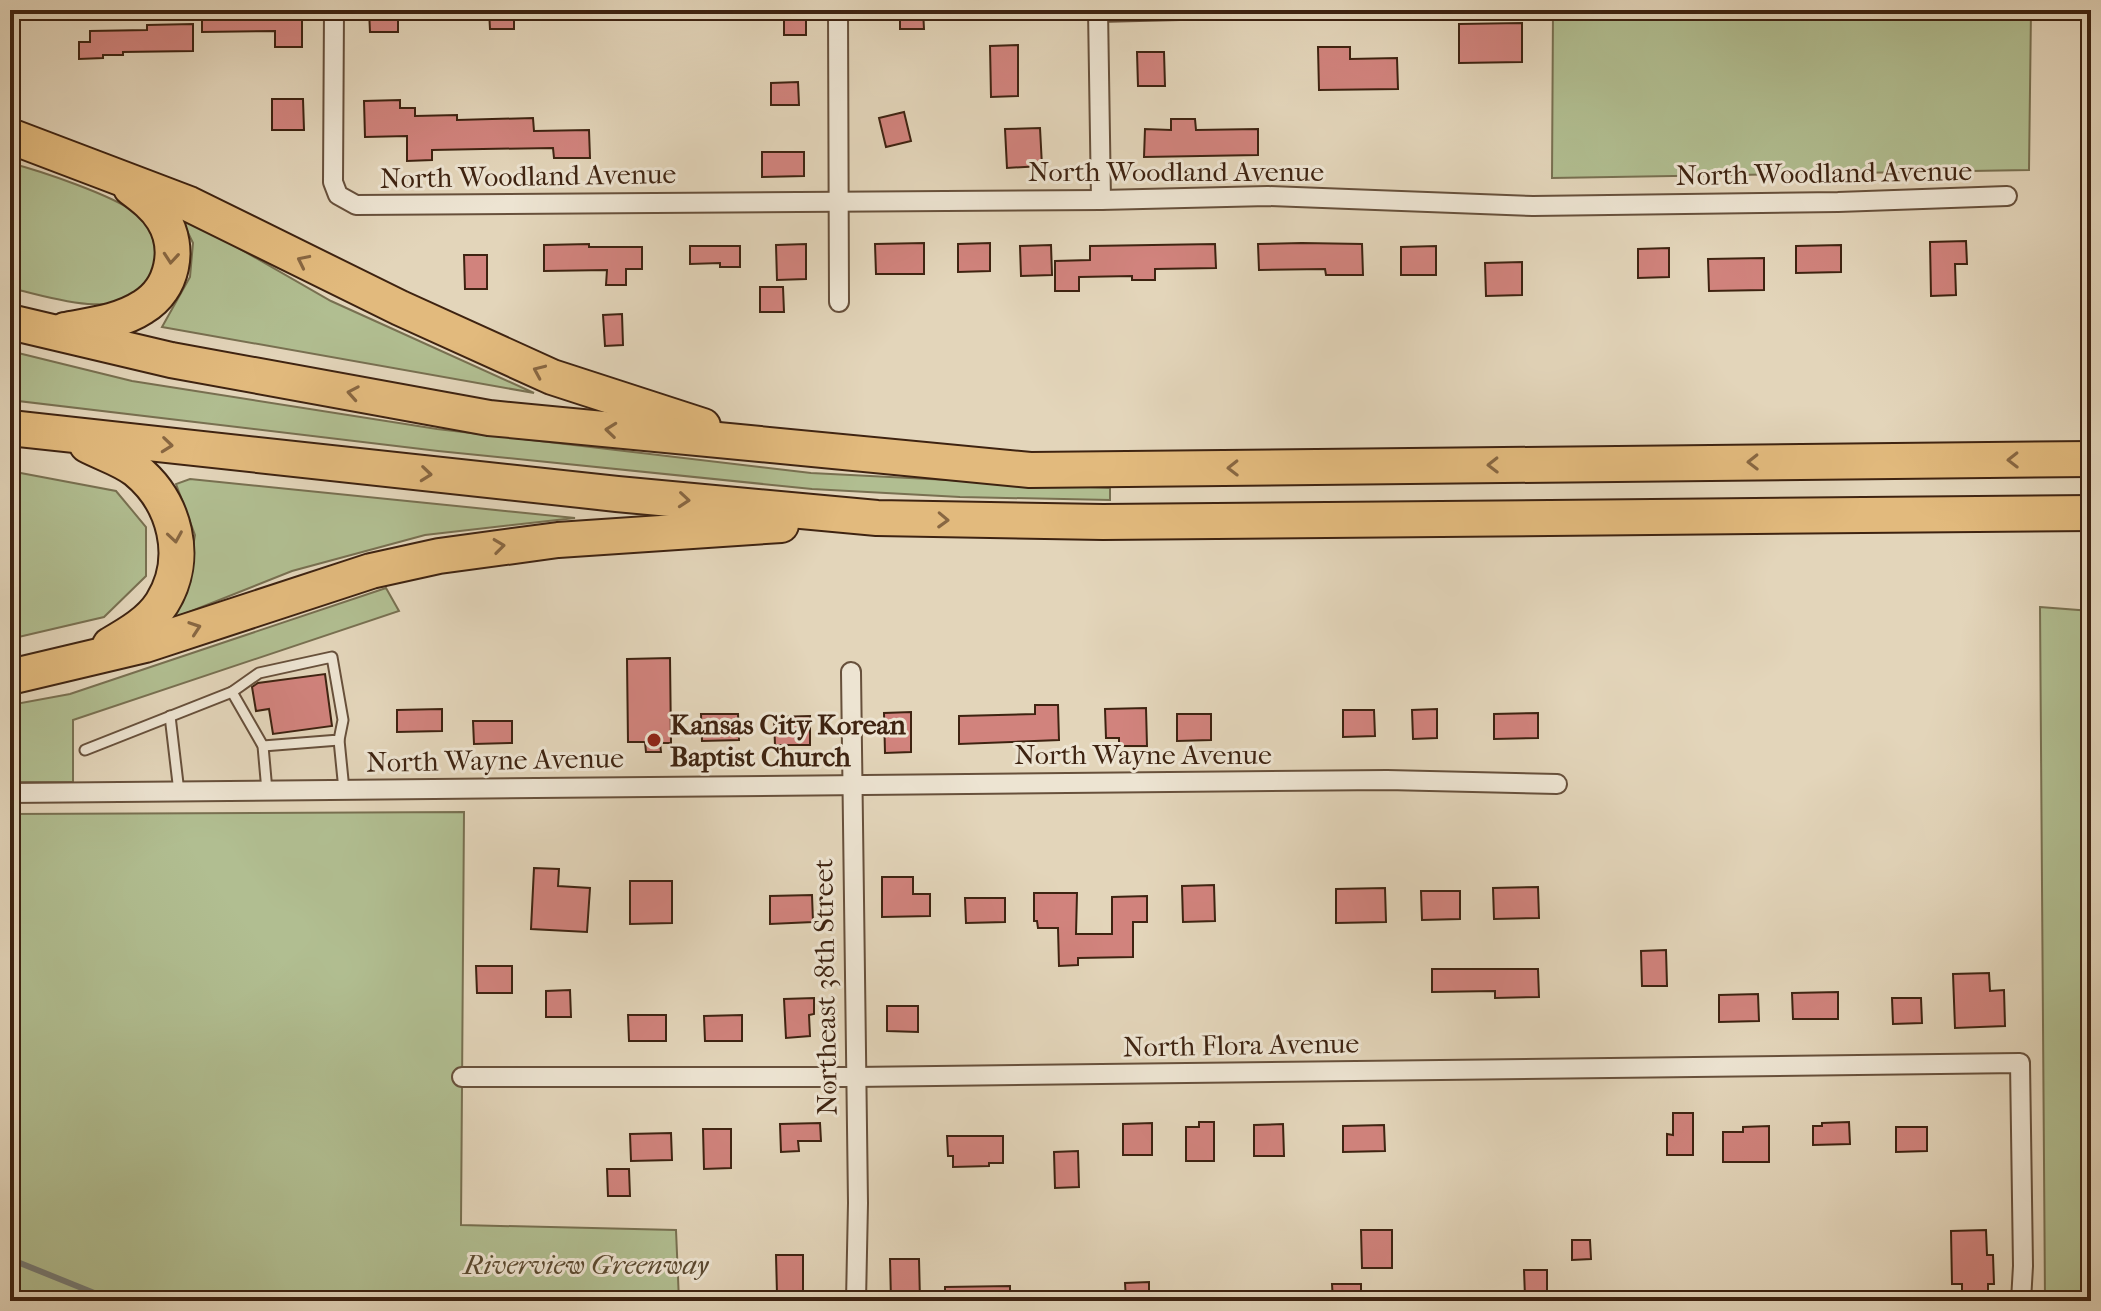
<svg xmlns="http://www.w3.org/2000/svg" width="2101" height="1311" font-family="'IM FELL French Canon',serif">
<rect width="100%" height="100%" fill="#e3d5ba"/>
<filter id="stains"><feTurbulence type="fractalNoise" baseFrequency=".0025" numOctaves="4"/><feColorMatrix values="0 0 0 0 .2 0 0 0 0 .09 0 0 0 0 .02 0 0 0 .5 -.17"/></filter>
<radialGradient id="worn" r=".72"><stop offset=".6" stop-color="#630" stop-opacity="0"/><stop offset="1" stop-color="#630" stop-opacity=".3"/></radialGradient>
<g fill="#b1be91" stroke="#787051" stroke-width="2">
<path d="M1553,10H2031L2029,170L1552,178Z"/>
<path d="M10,163C41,171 112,195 136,213C150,224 155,241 156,257C156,268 151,277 145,285C117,322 48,296 10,288Z"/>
<path d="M179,214L331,301L534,393L162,327L190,277L193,243Z"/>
<path d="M10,351L132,381L437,429L811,473L1110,488V500L960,497L812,489L438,451L10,400Z"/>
<path d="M10,471L116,491L146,527V576L104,617L10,639Z"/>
<path d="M190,479L575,518L425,535L292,571L164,622L185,595L195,535L176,484Z"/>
<path d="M386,588L399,611L73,720V782H10V705L70,694Z"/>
<path d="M2040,607L2091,611V1301H2045Z"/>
<path d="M464,812L461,1225L676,1230L679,1301H10V814Z"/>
</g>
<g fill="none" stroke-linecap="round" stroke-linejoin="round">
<path stroke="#757b76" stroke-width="6" d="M10,1259L114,1301"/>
</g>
<g fill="#d1837d" stroke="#3e2311" stroke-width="2">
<path d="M202,10H302V47H275V31L202,32Z"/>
<path d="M369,10H398V32H370Z"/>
<path d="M489,10H514V29H490Z"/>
<rect x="784" y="10" width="22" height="25"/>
<path d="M900,10H923L924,29H900Z"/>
<path d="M1522,23V62L1459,63V24Z"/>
<path d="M193,24V51L123,52V55H103V58L79,59V42H90V31L147,30V25Z"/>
<path d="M1018,45V96L991,97L990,46Z"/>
<path d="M1318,47H1350V59L1397,58L1398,89L1319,90Z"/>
<path d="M1137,52H1164L1165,86H1138Z"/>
<path d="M798,82L799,105H771V83Z"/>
<path d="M272,99H303L304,130H272Z"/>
<path d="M400,100V108H415V116L457,115V120L533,118L534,131L589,130L590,158H554L553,148L483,149L432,150V160L407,161V136L365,137L364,101Z"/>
<path d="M904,112L911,141L886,147L879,118Z"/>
<path d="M1171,119H1195L1196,130L1258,129V155L1144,157L1145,129L1171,130Z"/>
<path d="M1040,128L1042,166L1007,168L1005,129Z"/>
<path d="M762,152H804V176L762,177Z"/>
<path d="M1966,241L1967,264H1955L1956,295L1931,296L1930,242Z"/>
<path d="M924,243V274H876L875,244Z"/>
<path d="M990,243V271L958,272V244Z"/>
<path d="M1302,243L1362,244L1363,275H1326L1325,269L1259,270L1258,244Z"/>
<path d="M589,244V247H642V269H626V285H606L607,270L544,271V245Z"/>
<path d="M806,244V279L777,280L776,245Z"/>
<path d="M1215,244L1216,268L1155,269V280H1132V276L1079,277V291H1055V261L1090,260V246Z"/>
<path d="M1051,245L1052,275L1021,276L1020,246Z"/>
<path d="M1841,245V272L1796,273V246Z"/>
<path d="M690,246H740V267H720V263L690,264Z"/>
<path d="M1436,246V275H1401V247Z"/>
<path d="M1669,248V277L1638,278V249Z"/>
<path d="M464,255H487V289H465Z"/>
<path d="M1764,258V290L1709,291L1708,259Z"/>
<path d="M1522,262V295L1486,296L1485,263Z"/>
<path d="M760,287H783L784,312H760Z"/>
<path d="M622,314L623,345L605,346L603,315Z"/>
<path d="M670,658L671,743H660L661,752H646L645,742H628L627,659Z"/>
<path d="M325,674L332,726L273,734L269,709L256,711L252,687L258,683Z"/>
<path d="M1035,705H1058L1059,740L959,744V716L1035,714Z"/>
<path d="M1146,708L1147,746H1119V738H1106L1105,709Z"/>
<path d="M442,709V731L397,732V710Z"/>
<path d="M1437,709V738L1413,739L1412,710Z"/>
<path d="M1343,710H1374L1375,736L1343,737Z"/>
<path d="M911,712V752L885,753L884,713Z"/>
<path d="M1538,713V738L1494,739V714Z"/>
<path d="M701,714H738L739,740L702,741Z"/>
<path d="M1177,714H1211V740L1177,741Z"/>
<path d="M810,716V745H775L774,717Z"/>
<path d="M473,721H512V743L474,744Z"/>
<path d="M534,868L559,869L558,886L590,888L587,932L531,929Z"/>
<path d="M882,877H913V894H930V916L882,917Z"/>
<path d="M630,881H672V923L630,924Z"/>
<path d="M1214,885L1215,921L1183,922L1182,886Z"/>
<path d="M1538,887L1539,918L1494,919L1493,888Z"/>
<path d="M1385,888L1386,922L1336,923V889Z"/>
<path d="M1421,891H1460V919L1422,920Z"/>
<path d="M1034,893H1077L1076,934H1112V897L1147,896V922H1133V957L1078,958V965L1059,966L1058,928H1038L1037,921H1034Z"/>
<path d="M812,895L813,922L770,924V896Z"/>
<path d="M965,898H1005V922L966,923Z"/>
<path d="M1666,950L1667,986H1642L1641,951Z"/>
<path d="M476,966H512V993H477Z"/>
<path d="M1432,969H1538L1539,997L1495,998V991L1432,992Z"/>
<path d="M1989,973L1990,991L2004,990L2005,1026L1955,1028L1953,974Z"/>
<path d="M570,990L571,1017H546V991Z"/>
<path d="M1838,992V1019H1793L1792,993Z"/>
<path d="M1758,994L1759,1021L1719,1022V995Z"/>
<path d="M814,998V1014L809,1015L810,1036L786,1038L784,999Z"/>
<path d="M1892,998H1921L1922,1023L1893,1024Z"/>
<path d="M887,1006H918V1032L887,1031Z"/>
<path d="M628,1015H666V1041H629Z"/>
<path d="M742,1015V1041H705L704,1016Z"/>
<path d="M1673,1113H1693V1155H1667V1134L1673,1135Z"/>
<path d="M1199,1122H1214V1161H1186V1127H1199Z"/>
<path d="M1849,1122L1850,1144L1813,1145V1126H1822V1123Z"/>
<path d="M820,1123L821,1141H798L799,1151L781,1152L780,1124Z"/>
<path d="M1152,1123V1155H1123V1124Z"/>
<path d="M1283,1124L1284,1156H1254V1125Z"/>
<path d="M1384,1125L1385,1151L1343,1152V1126Z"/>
<path d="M1769,1126V1162H1723V1132H1743V1127Z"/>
<path d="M1896,1127H1927V1151L1896,1152Z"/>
<path d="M703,1129H731V1168L704,1169Z"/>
<path d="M671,1133L672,1160L631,1161L630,1134Z"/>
<path d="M947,1136H1003V1163H989V1166L953,1167V1156H948Z"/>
<path d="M1078,1151L1079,1187L1055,1188L1054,1152Z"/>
<path d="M607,1169H629L630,1196H608Z"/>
<path d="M1361,1230H1392V1268H1362Z"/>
<path d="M1986,1230L1987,1255H1993L1994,1284H1988V1301H1962V1284H1952L1951,1231Z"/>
<path d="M1572,1240H1590L1591,1259L1572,1260Z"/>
<path d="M776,1255H803V1294H777Z"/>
<path d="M890,1259H919L920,1300H891Z"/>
<path d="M1524,1270H1547V1296L1525,1297Z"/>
<path d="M1149,1282V1301H1126L1125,1283Z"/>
<path d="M1332,1284H1361V1301H1333Z"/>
<path d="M1010,1286V1301H945V1287Z"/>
</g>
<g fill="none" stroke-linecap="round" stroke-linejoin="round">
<defs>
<g id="service">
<path d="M232,692L259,673L332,657L343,720L339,740L263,746"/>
<path d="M170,716L179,792"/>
<path d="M339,740L344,790"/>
<path d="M85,750L232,692L263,746L267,791"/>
</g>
<g id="minor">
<path d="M334,10L333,182L338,195L356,205L1101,200L1268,196L1533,206L1838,202L2007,196"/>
<path d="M838,10L839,302"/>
<path d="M1098,10L1101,200"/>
<path d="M1098,12L1180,10"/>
<path d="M851,672L858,1203L856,1301"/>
<path d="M10,793L1387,780L1557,784"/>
<path d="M462,1077H854L2020,1063L2023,1266L2021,1301"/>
</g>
<g id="motorway">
<path d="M10,136L189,204L400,308L552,377L703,426"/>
<path d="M10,322L171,360L489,418L1030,470L2091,459"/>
<path d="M65,330C91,325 120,322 143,307C173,289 181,248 163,219C155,206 143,197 131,188"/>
<path d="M10,428L617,494L877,518L1103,522L2091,513"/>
<path d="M87,445C102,453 122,459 136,470C175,502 190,558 162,603C150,622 129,634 110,645"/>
<path d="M10,677L145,645L371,571L439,556L558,540L781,525"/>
</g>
</defs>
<use href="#service" stroke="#67503b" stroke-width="13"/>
<use href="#minor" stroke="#67503b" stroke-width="22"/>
<use href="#motorway" stroke="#3e2311" stroke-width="38"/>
<use href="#service" stroke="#ede4d2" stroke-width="9"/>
<use href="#minor" stroke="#ede4d2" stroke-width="18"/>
<use href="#motorway" stroke="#e2ba7d" stroke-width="34"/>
</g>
<defs><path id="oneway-chevron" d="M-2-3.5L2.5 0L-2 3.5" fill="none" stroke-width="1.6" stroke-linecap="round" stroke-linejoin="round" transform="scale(2)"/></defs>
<g stroke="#886742">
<use href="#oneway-chevron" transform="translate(171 258) rotate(95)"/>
<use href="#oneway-chevron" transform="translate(303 261) rotate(-154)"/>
<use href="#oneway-chevron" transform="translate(539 371) rotate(-156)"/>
<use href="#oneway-chevron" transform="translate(353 393) rotate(-170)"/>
<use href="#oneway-chevron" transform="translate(611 430) rotate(-174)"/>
<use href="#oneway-chevron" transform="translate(167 445) rotate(6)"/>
<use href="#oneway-chevron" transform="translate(2013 460) rotate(179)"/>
<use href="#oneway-chevron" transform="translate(1753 462) rotate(179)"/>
<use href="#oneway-chevron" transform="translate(1493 465) rotate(179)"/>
<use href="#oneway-chevron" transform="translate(1233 468) rotate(179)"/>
<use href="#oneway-chevron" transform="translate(426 474) rotate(6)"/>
<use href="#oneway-chevron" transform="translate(684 500) rotate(5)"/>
<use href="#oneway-chevron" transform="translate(943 520) rotate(2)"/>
<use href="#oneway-chevron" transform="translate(175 537) rotate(81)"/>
<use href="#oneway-chevron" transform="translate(499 546) rotate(-7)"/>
<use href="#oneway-chevron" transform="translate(195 628) rotate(-19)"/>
</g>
<circle fill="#8f2418" stroke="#ede4d2" stroke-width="3" cx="654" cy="740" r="8"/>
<g text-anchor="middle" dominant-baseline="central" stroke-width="6" stroke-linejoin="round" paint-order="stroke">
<g font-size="28" fill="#3e2311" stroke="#ede4d2">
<text x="1176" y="171">North Woodland Avenue</text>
<text transform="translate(1824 173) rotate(-1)">North Woodland Avenue</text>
<text transform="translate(528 176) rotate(-1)">North Woodland Avenue</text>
<text x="1143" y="754">North Wayne Avenue</text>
<text transform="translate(495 760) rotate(-1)">North Wayne Avenue</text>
<text transform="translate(825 987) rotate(-91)">Northeast 38th Street</text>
<text transform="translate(1241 1045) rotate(-1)">North Flora Avenue</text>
</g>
<g font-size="28" font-weight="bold" fill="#3e2311" stroke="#ede4d2" text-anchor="start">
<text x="670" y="724">Kansas City Korean<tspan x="670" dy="32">Baptist Church</tspan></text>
</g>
<g font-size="28" font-style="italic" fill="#5b4a31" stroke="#ede4d2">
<text x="586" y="1264">Riverview Greenway</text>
</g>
</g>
<rect width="2101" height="1311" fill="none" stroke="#e3d5ba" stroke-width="40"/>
<rect x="12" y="12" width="2077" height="1287" fill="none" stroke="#3e2311" stroke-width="4"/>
<rect x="20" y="20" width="2061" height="1271" fill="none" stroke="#3e2311" stroke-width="2"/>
<rect width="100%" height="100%" filter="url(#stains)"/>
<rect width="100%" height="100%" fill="url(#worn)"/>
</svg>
